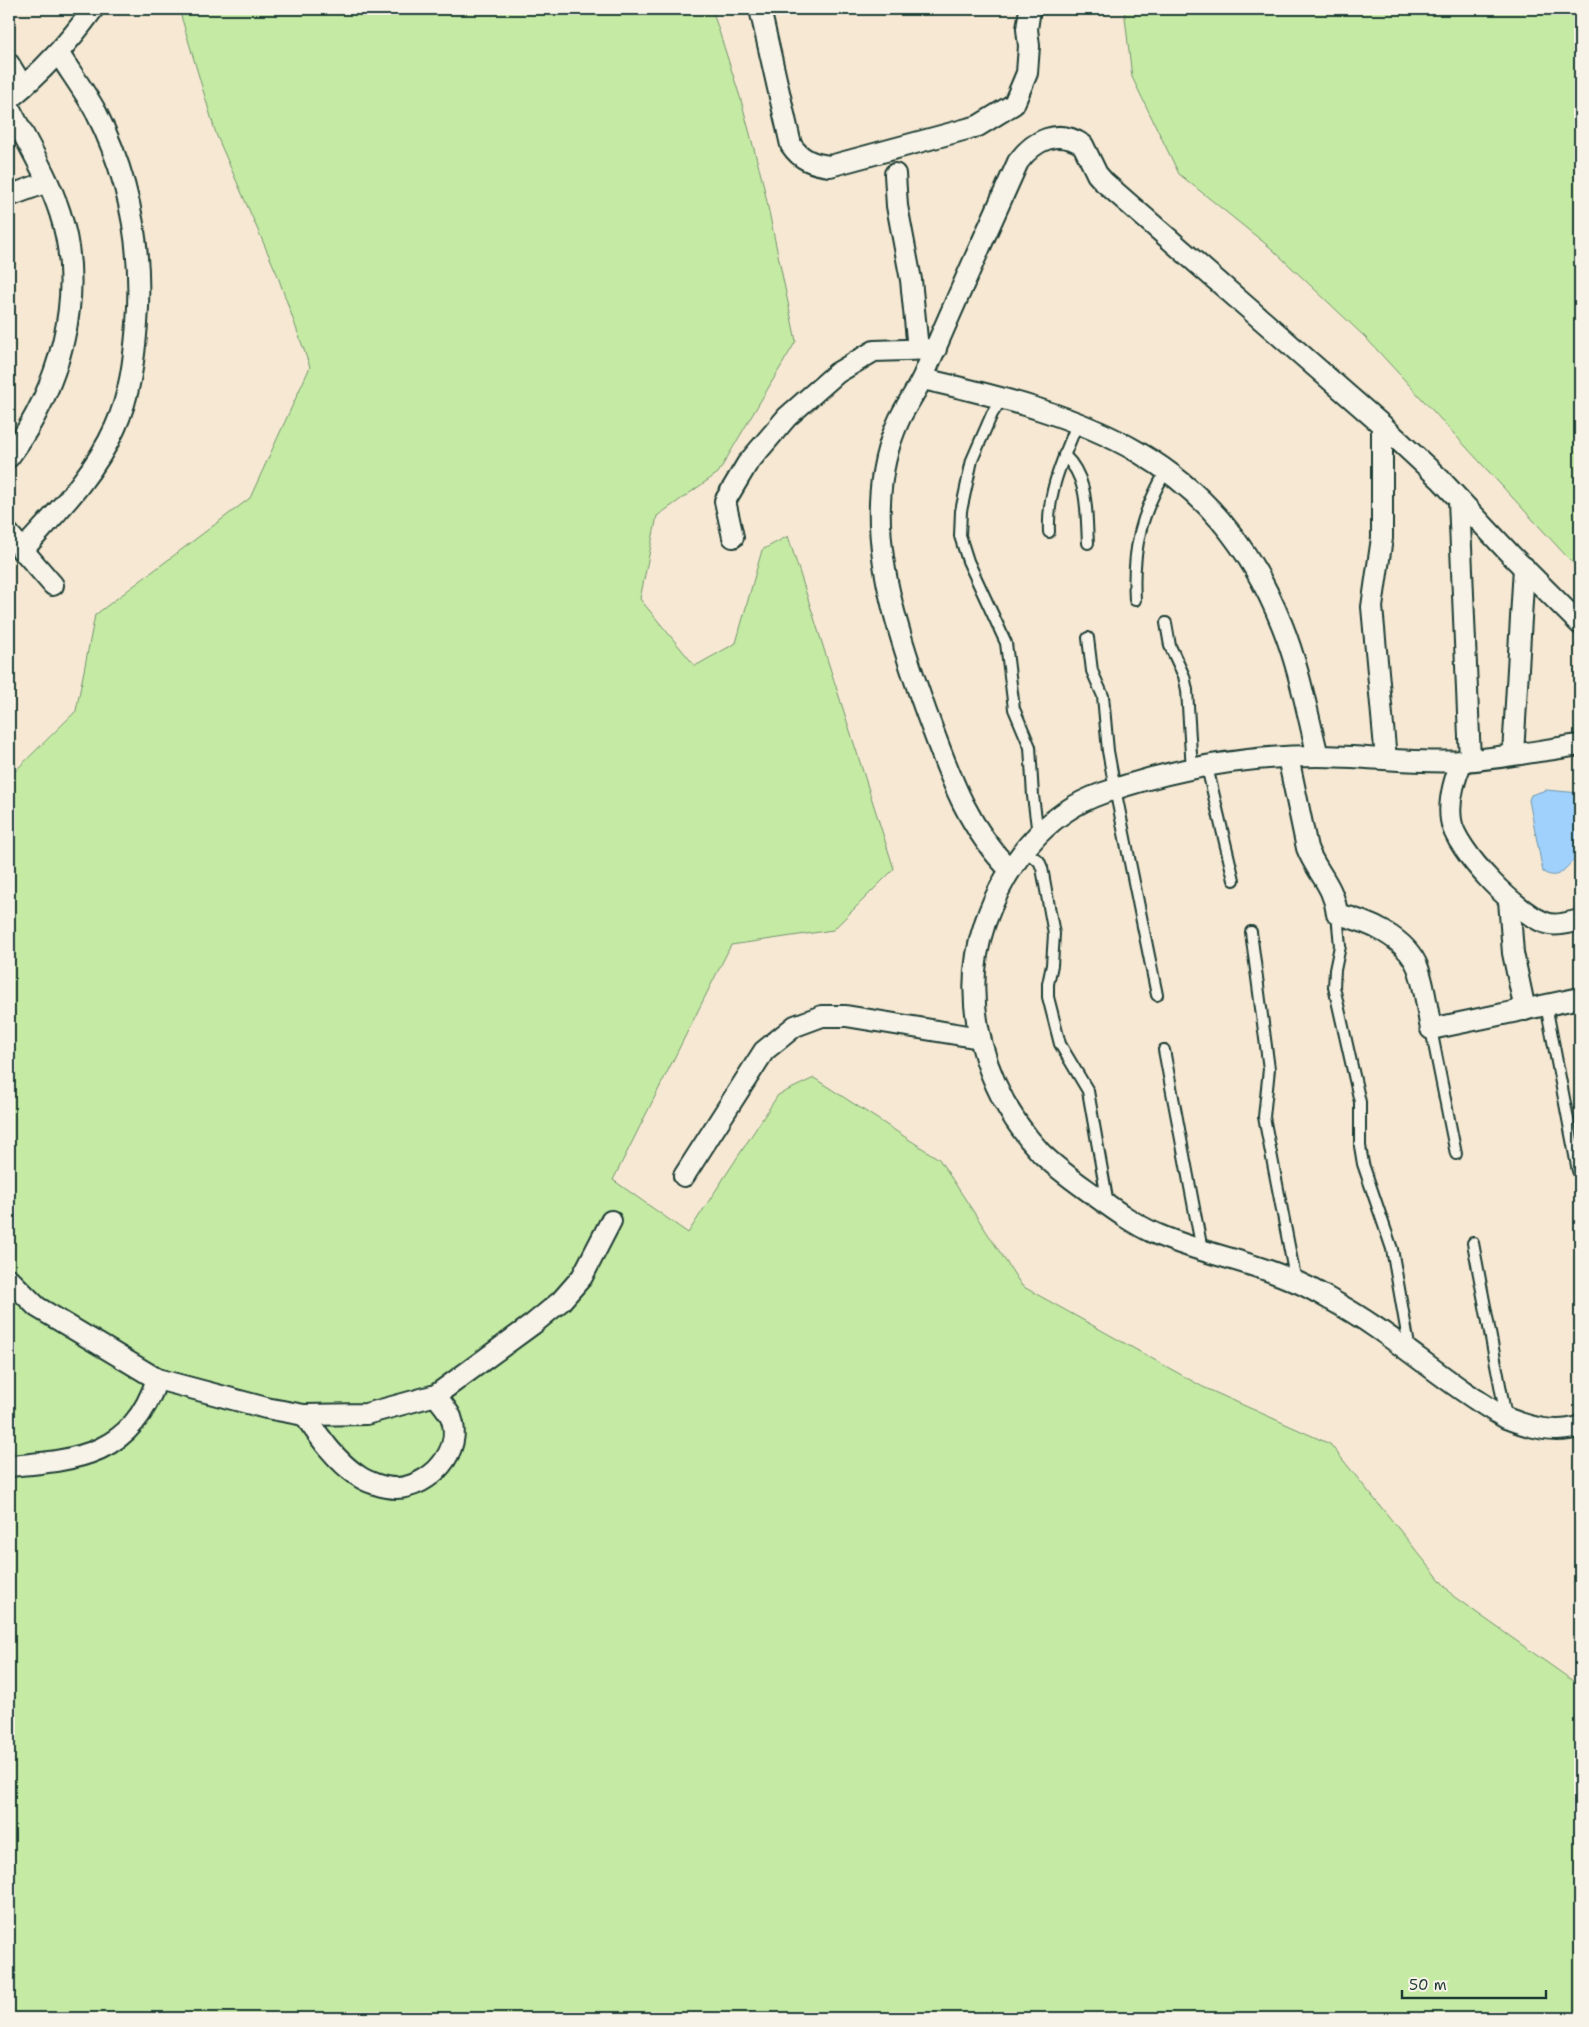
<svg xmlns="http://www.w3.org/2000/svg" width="1589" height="2027" font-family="'Shantell Sans',sans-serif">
<rect width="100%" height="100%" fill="#f6e8d3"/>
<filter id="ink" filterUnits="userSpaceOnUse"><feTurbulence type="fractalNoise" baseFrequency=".02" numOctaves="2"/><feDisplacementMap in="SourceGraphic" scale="10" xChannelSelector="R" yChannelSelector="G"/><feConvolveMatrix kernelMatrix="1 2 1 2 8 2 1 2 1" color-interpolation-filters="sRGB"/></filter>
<g filter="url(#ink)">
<g fill="#c5eaa4" stroke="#72946c">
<path d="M179,9H712L741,100L763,183L796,341L718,473L657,516L640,599L695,666L736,643L762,550L788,536L894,869L833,930L731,945L613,1180L688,1233L778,1095L814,1078L939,1159L1022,1286L1203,1387L1330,1444L1453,1596L1580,1686V2018H9V777L76,711L95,615L250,498L310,367L277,274L216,134Z"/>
<path d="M1124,9H1580V571L1366,338L1272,249L1179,174L1132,77Z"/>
</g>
<path fill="#a0d1fd" stroke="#6c96ad" d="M1546,790L1580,793V857C1565,863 1562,883 1543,872L1529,800L1531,795Z"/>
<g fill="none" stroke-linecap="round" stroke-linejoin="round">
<defs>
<g id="service">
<path d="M1003,397L992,414L972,460L961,511L960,536L968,561L1006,643L1014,709L1030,747L1033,796L1038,834"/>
<path d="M1064,455C1089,478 1086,512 1088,543"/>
<path d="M1049,532C1047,491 1063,459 1078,422"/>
<path d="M1135,600C1132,549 1141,514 1166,471"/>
<path d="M1166,623L1170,646L1184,676L1187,690L1192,770"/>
<path d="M1088,638L1092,671L1103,696L1108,751L1115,789L1157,995"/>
<path d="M1207,767L1234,880"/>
<path d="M1024,851L1039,861L1042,868L1054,934L1052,965L1048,984V997L1060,1044L1088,1091L1108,1204"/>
<path d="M1337,914L1340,946L1335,970L1334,987L1360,1102V1146L1363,1164L1392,1249L1410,1351"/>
<path d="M1251,932L1269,1069L1264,1117L1296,1282"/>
<path d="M1546,1005L1578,1171"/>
<path d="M1431,1029L1456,1154"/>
<path d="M1164,1050L1202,1250"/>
<path d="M1473,1243L1506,1417"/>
</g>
<g id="minor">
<path d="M760,9L791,145C801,160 813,164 830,166L978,126L1014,104L1027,73L1029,46L1027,29L1030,9"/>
<path d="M9,64L23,87"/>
<path d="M9,99C42,72 68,44 93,9"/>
<path d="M9,107C26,141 48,176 60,213C87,297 59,389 9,457"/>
<path d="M895,174L897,206L911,280L918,349"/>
<path d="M9,196L47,182"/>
<path d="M923,379C1086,416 1214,455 1282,625C1299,667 1307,712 1318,756"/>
<path d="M1382,425V538L1372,607L1386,759"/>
<path d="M1459,500L1470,760"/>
<path d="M9,534L53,585"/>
<path d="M733,537L725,501L747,464L787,417L837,373L874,351L936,349"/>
<path d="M22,551C56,513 94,475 115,428C130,395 134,360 137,324C143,249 130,179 96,112C85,92 71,73 59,54"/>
<path d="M1580,745C1542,750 1503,758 1464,761C1416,764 1367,756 1318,756C1246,756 1172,769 1103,793C1044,813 1005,866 985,923C958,1002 985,1092 1041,1153C1058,1170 1079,1184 1098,1198C1116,1211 1134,1224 1154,1233C1198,1253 1248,1260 1292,1280C1305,1285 1319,1293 1331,1300C1393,1333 1445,1384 1506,1418C1529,1427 1556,1435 1580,1426"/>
<path d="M1513,754L1524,567"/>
<path d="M1288,757L1307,848C1316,872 1334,885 1337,914C1367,921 1406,937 1418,968C1425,987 1427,1009 1431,1029L1580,998"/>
<path d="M1462,761C1454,780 1448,800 1451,820C1454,849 1521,919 1550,924C1559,926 1571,922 1580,920"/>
<path d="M1010,870C965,825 948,770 926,712C903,648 877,571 880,503C881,475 887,446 899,420C907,403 919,388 926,370C956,300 987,231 1018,162C1034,140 1058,128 1083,145L1097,174L1104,182L1382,425L1441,480L1511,555L1580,624"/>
<path d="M1509,900L1513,953L1525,1010"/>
<path d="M684,1176L764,1051L795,1026L822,1016H846L980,1038"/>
<path d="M9,1279L37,1307L157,1379L266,1408L304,1415L366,1414L436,1395L533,1324L561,1301L582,1277L611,1221"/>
<path d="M304,1415C319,1436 335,1460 357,1475C366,1482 384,1488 396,1488C430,1487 464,1451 451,1417C448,1410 440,1402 436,1395"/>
<path d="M9,1466C79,1460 132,1455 157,1379"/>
</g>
</defs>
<use href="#service" stroke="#1f3d34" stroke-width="14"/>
<use href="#minor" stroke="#1f3d34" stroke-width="24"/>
<use href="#service" stroke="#f7f3e8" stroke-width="10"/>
<use href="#minor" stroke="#f7f3e8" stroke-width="20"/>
</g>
</g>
<rect width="1589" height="2027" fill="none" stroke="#f7f3e8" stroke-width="30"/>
<rect x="15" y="15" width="1559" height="1997" fill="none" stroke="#1f3d34" stroke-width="2" filter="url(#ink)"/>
<path d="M1402 1990v8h144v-8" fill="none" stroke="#1f3d34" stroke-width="2.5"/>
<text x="1409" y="1990" font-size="15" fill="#1f3d34" stroke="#f7f3e8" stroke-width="4" paint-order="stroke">50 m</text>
</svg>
